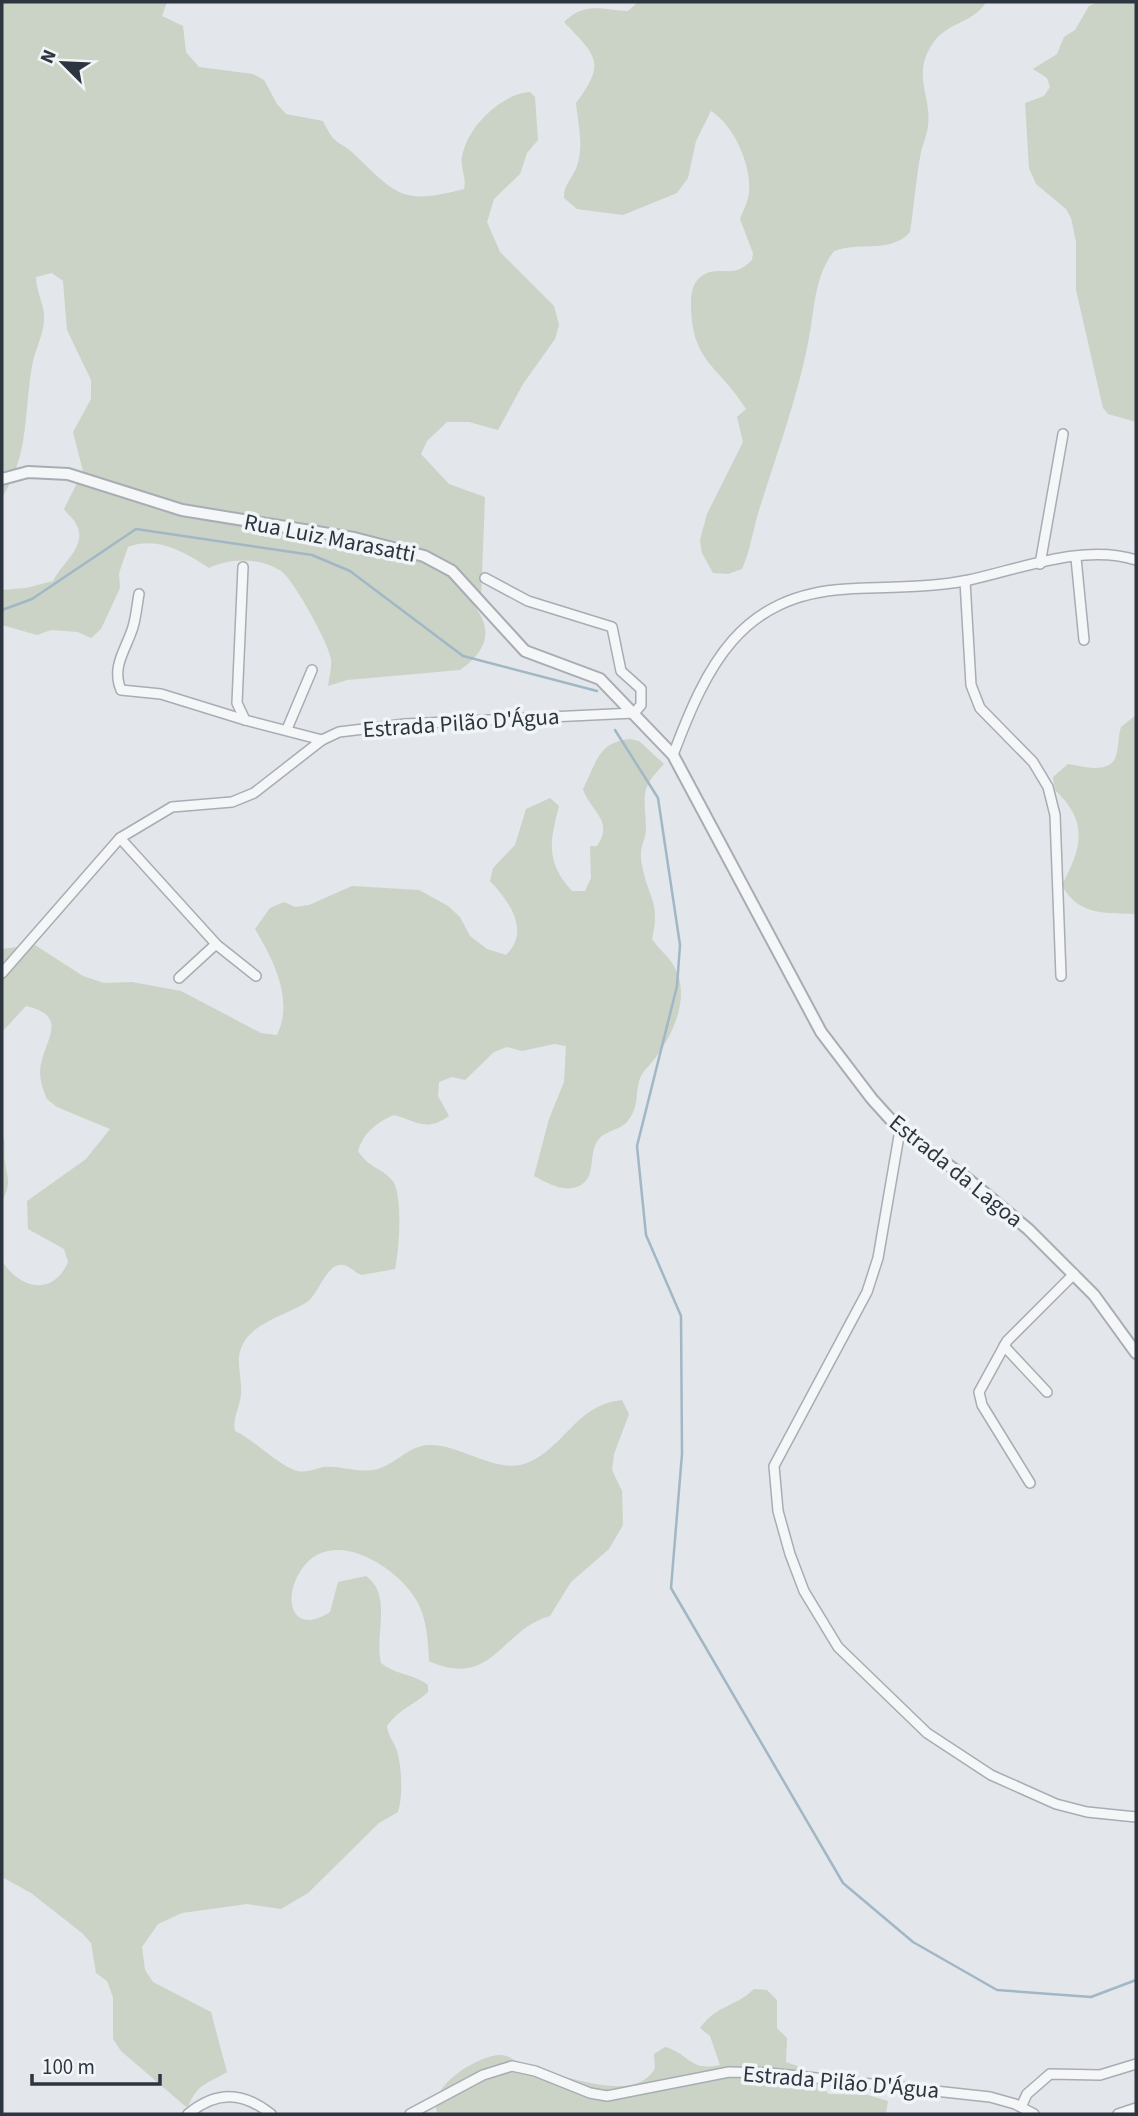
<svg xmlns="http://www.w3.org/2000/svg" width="1138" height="2116" font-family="'Source Sans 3',sans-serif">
<rect width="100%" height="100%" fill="#e3e6ea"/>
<g fill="#cad3c5">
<path d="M2,2H167L162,16L183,26L186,52L199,67L253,74L264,80L277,104L286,114L323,121C336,148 337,138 355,155C398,196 402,205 464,189C467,178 460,168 462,157C467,127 501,94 530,92L535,97L538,140L527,153L520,174L494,199L487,222L500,252L554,306L559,325L555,339L523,384L498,430L469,422H447L427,441L421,454L449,484L485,497L481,599L475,607C495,633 484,653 460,670L347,680L328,686C329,678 332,668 331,659C329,644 294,580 281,571C261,557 229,558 209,568C184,552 158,536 128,547L119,573L120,588L101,629L91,638L78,632L51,630L37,635L2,625V590L26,588L53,581C62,562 90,545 75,522C72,517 67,514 64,509L83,471L73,432L91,399V380L67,330L63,281L52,273L36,277C36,292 45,305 44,319C44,333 36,348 33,361C23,412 31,450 2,498Z"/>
<path d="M638,2H986C974,23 947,22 933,43C911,75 932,96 928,126C927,135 923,144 921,152C916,178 914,206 910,232C891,254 859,241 834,251C813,278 815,311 808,343C797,399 777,453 760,507C753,528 751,549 742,569L728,574L713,573L702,553L700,540L707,514L743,442L737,417L746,409C719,365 691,363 691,303C691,293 693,281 703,275C720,265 733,280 752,260L753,253L740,219C743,211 748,202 749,193C752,166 734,125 711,111L696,141L688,178L677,193L623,215L577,209L564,198C563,185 573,178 577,166C584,146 578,123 576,103C607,62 596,56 564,22C586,1 601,10 628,11Z"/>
<path d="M1099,2H1136V422L1108,414L1103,408L1076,290V242L1071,218L1066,209L1036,184L1029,168L1025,103L1044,96L1050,87L1047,78L1033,69L1057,54L1064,37L1075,30L1089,6Z"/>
<path d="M1136,715V914C1106,913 1078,916 1062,885C1082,847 1089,822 1055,790L1053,777L1068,764C1082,766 1110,775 1116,756C1119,746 1118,736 1121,727Z"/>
<path d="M630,739L639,741L664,764C639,790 645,794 646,828C646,841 638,847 642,865C648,899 661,901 652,939C658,948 667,955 672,963C692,993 675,1031 656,1057C652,1063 646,1068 642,1074C633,1091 642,1105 626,1123C618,1130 604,1132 599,1139C587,1152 598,1177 579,1186C563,1193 548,1183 534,1176L549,1119L564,1082L566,1046L554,1044L522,1051L507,1047L494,1052L465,1080L452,1077L439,1082L438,1096L449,1116C425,1132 420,1122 394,1115C377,1122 363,1133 358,1151C370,1169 380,1167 391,1179C404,1191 399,1252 395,1269L362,1275C355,1273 350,1266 344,1265C327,1261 319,1294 307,1302C285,1317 243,1323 239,1357C238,1368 242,1382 241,1394C240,1407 232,1419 235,1431C253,1439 279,1466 297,1471C305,1473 315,1469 323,1467C342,1465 361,1475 381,1468C399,1461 409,1446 429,1445C460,1444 498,1475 527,1463C566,1447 575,1405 622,1400L629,1414L614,1454L612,1470L622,1491L623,1525L609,1549L571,1582L550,1616C501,1629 493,1690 429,1661C428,1641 427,1621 418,1603C401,1569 335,1526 304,1566C281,1595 290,1638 330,1612L338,1582L366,1576C393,1595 374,1635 381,1663C396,1675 414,1674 428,1685V1692C414,1705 399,1709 387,1726C388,1737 394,1741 397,1751C402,1768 403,1796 398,1812L379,1823L308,1893L281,1909L247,1904L182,1913L158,1924L142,1947L145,1970L153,1982L211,2012L227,2072C208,2084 198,2082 188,2107L185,2106L121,2051L113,2039V1997L107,1981L96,1973L91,1943L82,1933L31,1893L2,1877V1261C20,1289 53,1297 68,1262L64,1249L28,1229L27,1201L86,1159L110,1129L57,1107L47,1099C43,1090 40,1081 40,1072C41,1042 73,1017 26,1006L2,1032V949L35,945L83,976L104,983L132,982L181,991L261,1033L277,1035C294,1000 274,961 255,929L270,908L284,902L295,907L309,905L352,886L419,890L448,906L460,917L470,936L487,949L506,955C531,931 509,901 490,881L493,868L515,845L526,809L550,798L559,806C550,841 545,862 572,891H585L591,878L590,846H597C615,820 589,810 583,789C597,762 598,742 630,739Z"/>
<path d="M2,1133C7,1145 3,1151 5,1162C8,1181 11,1183 2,1202Z"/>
<path d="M754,1989L767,1990L777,2000V2028L787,2038L786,2062L803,2068L829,2094L868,2095L888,2101L886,2114H438C424,2089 478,2055 500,2055C516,2056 520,2068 532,2073C540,2076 551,2075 559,2076C586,2081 638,2100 655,2068L654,2054L665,2047C689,2053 689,2072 720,2065L710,2036L700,2028C718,2004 734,2008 754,1989Z"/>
</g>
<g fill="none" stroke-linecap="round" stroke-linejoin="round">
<g stroke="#a2b7c6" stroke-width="2.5">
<path d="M2,610L32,599L136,529L312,555L350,571L463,656L597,691"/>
<path d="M615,730L658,798L680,945L677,986L637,1146L646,1235L681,1316L682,1454L671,1588L843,1883L913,1942L997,1990L1091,1997L1136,1980"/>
</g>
<defs>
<g id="minor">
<path d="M1076,558L1084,640"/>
<path d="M1040,564L1063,434"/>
<path d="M243,567L237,703L245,720L322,740"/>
<path d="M965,581L971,685L980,708L1033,762L1048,787L1055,815L1061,976"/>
<path d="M139,594C137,605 136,617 133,627C126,650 111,666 121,690L161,694L245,720"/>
<path d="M287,729L312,670"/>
<path d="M673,755C707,665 740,595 847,589C887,587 930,588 969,580C1020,569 1084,543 1136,560"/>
<path d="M120,838L217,945L256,976"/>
<path d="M2,973L120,838L172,807L232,802L254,793L322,740L339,732L405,724L634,713L641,705V689L621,671L612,627L528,601L485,578"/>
<path d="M179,978L216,944"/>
<path d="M900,1130L878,1258L867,1292L774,1466L778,1511L790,1554L804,1591L838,1647L927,1733L991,1775L1056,1804L1087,1812L1136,1817"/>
<path d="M1004,1346L1047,1392"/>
<path d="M1030,1483L982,1405L979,1392L1007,1341L1074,1274"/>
<path d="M1021,2107L1027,2094L1050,2074L1100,2075L1136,2064"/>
<path d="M188,2114C216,2091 242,2091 271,2114"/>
<path d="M410,2114L483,2075L512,2066L535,2071L590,2093L607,2096L729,2072L770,2073L990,2097L1015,2104L1034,2114"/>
<path d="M1118,2114L1136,2108"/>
</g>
<path id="tertiary" d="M2,479L28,472L68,474L182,510L354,538L424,556L452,571L525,651L600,679L673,755L821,1032L872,1099L900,1130L969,1180L1028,1229L1094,1295L1136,1353"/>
</defs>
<use href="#minor" stroke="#a8adb4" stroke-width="12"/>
<use href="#tertiary" stroke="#a8adb4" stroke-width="14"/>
<use href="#minor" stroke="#f5f6f8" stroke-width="9"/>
<use href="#tertiary" stroke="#f5f6f8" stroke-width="10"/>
</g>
<g text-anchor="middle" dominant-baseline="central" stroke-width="7" stroke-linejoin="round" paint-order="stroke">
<g font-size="23" fill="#2c3540" stroke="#f2f5f7">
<text transform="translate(330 538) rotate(11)">Rua Luiz Marasatti</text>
<text transform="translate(461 723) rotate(-4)">Estrada Pilão D'Água</text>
<text transform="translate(956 1171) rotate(39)">Estrada da Lagoa</text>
<text transform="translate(841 2082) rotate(5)">Estrada Pilão D'Água</text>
</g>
</g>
<rect width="1138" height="2116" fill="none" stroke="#2c3540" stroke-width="7"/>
<g transform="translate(63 63) rotate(294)" stroke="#f2f5f7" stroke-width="5" paint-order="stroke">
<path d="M0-5L12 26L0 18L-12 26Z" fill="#2c3540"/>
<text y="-10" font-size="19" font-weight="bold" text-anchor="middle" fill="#2c3540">N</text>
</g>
<path d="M32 2074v10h128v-10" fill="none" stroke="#2c3540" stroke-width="3.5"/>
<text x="42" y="2074" font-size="21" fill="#2c3540" stroke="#f2f5f7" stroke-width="5" paint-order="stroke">100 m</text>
</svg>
